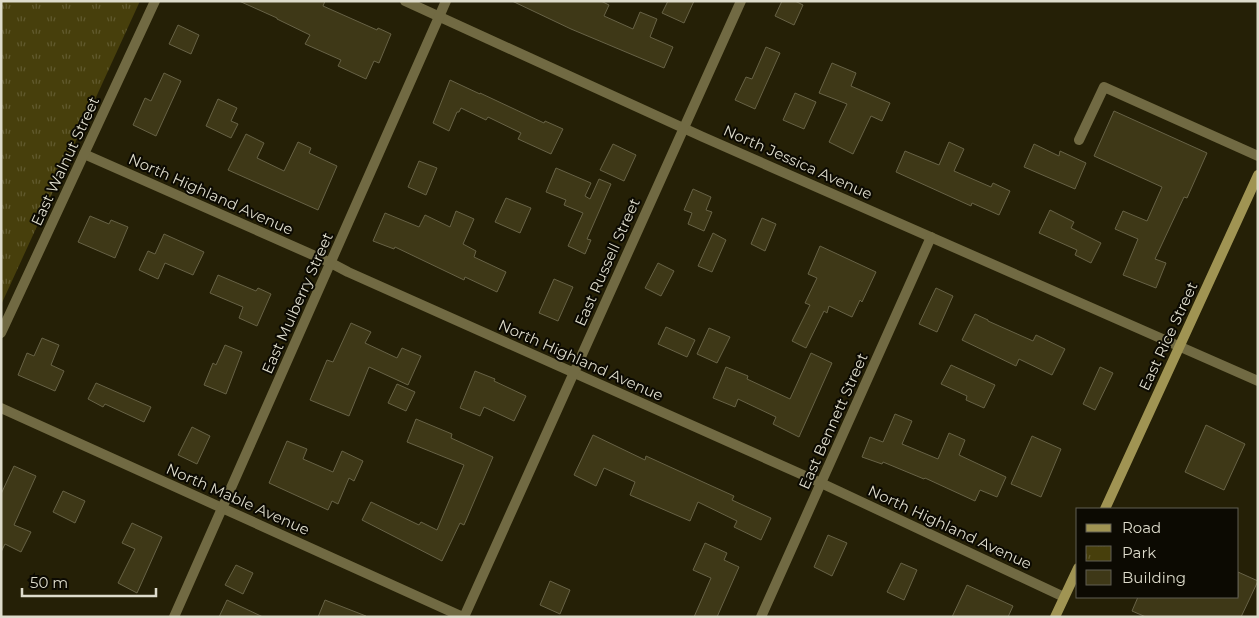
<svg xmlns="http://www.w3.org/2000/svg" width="1259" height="618" font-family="Montserrat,sans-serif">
<defs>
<pattern id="park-tufts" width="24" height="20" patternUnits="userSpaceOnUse" patternTransform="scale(1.25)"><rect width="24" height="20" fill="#473f0c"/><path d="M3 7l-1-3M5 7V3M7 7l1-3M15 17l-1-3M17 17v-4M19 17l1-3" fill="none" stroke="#615a2e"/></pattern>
</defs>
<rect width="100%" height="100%" fill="#252006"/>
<path fill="url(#park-tufts)" d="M1,1H140L1,305Z"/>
<g fill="#3e3817" stroke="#676246">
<path d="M239,1H325L323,6L377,30L378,28L391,34L379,63L374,61L366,79L338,66L341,60L305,44L310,35L277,19V18Z"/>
<path d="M512,1H601L609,5L604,16L633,29L640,12L657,19L650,37L673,47L664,68L571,29Z"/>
<path d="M668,1H694L684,23L662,13Z"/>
<path d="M782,1H795L803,5L794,25L775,16Z"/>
<path d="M178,25L199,35L191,54L169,44Z"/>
<path d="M766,47L780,53L755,109L735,100L746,77L752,79Z"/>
<path d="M832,63L856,73L851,86L890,103L882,121L871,116L853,154L829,142L847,104L819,93Z"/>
<path d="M164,73L181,81L156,136L133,125L145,98L151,101Z"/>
<path d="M450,80L480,94V93L544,123L545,121L563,129L551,154L518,139L521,133L488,117L486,120L461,108L459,112H457L449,131L433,123Z"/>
<path d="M795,93L816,102L804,129L783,120Z"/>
<path d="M218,99L237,108L231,121L238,124L231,138L206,126Z"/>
<path d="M1114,111L1207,153L1187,198L1184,197L1155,259L1166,263L1156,288L1123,275L1138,239L1115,229L1123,211L1147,221L1162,187L1094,156Z"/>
<path d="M246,134L264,143L257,158L284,171L298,142L311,148L309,153L337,166L318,210L228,170Z"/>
<path d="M949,142L964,149L954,171L991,187L993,183L1010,191L999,215L972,203L971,206L896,172L905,151L939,165Z"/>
<path d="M613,144L636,155L624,181L600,170Z"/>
<path d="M1034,144L1059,156L1060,151L1086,163L1075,189L1024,167Z"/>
<path d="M419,161L437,168L426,195L408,187Z"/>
<path d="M556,168L591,183L585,196L590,199L599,179L611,184L587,239L591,240L585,254L568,246L583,213L564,205L566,200L546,192Z"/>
<path d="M693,189L711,197L706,210L712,212L704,231L688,224L692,213L684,210Z"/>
<path d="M506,198L531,208L520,233L495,222Z"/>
<path d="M1050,210L1074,222L1071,228L1101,243L1091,263L1075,255L1077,250L1039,233Z"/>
<path d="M456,211L474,219L463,244L476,251L474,257L506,272L497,292L465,277L464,280L395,247L394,249L373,241L385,213L419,227L425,215L450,227Z"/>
<path d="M90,216L109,224L111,220L128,227L115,258L78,242Z"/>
<path d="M762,218L776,224L765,251L751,244Z"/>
<path d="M713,233L726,240L712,272L698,266Z"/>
<path d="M164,234L204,252L193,275L165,263L158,279L139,270L148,251L155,254Z"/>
<path d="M820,246L876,272L862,302L860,300L852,317L829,306L827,313L824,311L806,348L792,341L810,305L805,303L817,278L808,274Z"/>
<path d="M658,263L674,271L661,296L645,288Z"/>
<path d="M218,275L256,291L258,288L271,294L257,326L239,318L243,307L210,293Z"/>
<path d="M554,279L573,287L558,321L539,313Z"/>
<path d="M936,288L953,296L937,332L919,324Z"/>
<path d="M975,314L988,320V321L1033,341L1036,335L1065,349L1052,375L1019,359L1016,366L962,340Z"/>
<path d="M351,323L371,332L365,343L397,358L402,348L421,356L408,385L369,367L349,416L310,400L327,360L333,362Z"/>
<path d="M666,327L695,340L687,357L658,344Z"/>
<path d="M709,328L730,337L717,363L697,354Z"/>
<path d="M42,338L59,345L51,365L64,371L55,391L18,375L27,353L34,356Z"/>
<path d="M225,345L242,352L226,394L204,385L213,363L216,365Z"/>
<path d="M811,353L832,363L799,437L773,424L776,417L738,399L735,407L713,398L726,367L748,376L747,379L790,399Z"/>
<path d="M951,365L995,385L984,408L966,400L967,396L941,384Z"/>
<path d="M1100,367L1113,373L1095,410L1083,404Z"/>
<path d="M475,371L495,379L494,381L526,396L514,421L484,407L480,416L460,408Z"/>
<path d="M96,383L151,407L144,422L105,404L103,407L88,399Z"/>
<path d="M397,384L415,392L406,411L388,403Z"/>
<path d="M895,414L912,421L902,444L938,459L949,433L965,440L959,455L1006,477L997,497L980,490L975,501L925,478L924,479L883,462L882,464L862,457L870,437L883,442Z"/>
<path d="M416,419L452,434L451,438L493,457L464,525L460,523L442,561L362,520L371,502L419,525L421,522L437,530L464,465L407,442Z"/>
<path d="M1206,425L1245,444L1224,490L1185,472Z"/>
<path d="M192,427L210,436L197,464L178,455Z"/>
<path d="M593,435L645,460L646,456L714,487L734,496L732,500L771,518L761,540L734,527L737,521L698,502L690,521L630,495L635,482L604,468L596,486L574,475Z"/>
<path d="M1032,436L1061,449L1041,497L1011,484Z"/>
<path d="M287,441L307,449L303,459L333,472L342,451L363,461L354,481L349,478L338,504L332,501L328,510L269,483Z"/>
<path d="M14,466L36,476L14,525L31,532L21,552L5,544L1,552V494Z"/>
<path d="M63,491L85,501L75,523L53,512Z"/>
<path d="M132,523L162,537L137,593L118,583L135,549L122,543Z"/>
<path d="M828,535L847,543L832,576L814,567Z"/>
<path d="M705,543L727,553L724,560L739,567L717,617H694L711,578L693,570Z"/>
<path d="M901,563L917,570L904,600L887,592Z"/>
<path d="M236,565L253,573L243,594L225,585Z"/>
<path d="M1238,572L1258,581L1241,617H1146L1132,611L1138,597H1238Z"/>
<path d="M550,581L570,590L560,614L540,605Z"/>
<path d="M967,585L1013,606L1008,617H952Z"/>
<path d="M227,600L263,617H219Z"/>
<path d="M325,600L366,616V617H318Z"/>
</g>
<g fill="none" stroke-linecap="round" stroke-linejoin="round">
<g stroke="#716a43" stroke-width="10">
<path d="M405,1L703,137L1258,381"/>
<path d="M1079,140L1104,87L1258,156"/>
<path d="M84,154L331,263L348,272L821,483L1064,597"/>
<path d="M1,333L155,1"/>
<path d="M1,408L463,617"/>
<path d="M174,617L446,1"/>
<path d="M464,617L741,1"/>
<path d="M761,617L931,237"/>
</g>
<g stroke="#a09453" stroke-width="10">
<path d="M1105,509L1258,175"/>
<path d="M1055,617L1078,568"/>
</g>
</g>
<g text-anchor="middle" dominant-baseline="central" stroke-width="4" stroke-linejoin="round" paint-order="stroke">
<g font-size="15" fill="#dedccc" stroke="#0c0a02">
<text transform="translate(65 161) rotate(-65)">East Walnut Street</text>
<text transform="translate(798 162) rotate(24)">North Jessica Avenue</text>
<text transform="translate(211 194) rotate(24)">North Highland Avenue</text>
<text transform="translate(607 262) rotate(-66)">East Russell Street</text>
<text transform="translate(297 303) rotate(-66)">East Mulberry Street</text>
<text transform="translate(1168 336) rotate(-65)">East Rice Street</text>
<text transform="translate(581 360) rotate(24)">North Highland Avenue</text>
<text transform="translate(833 421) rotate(-66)">East Bennett Street</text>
<text transform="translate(238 499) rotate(24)">North Mable Avenue</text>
<text transform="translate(950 527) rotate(25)">North Highland Avenue</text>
</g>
</g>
<rect width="1259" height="618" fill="none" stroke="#dedccc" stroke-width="5"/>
<rect x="1076" y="508" width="162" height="90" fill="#0c0a02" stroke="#605e53"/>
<rect x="1086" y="524" width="25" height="8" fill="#a09453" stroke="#605e53"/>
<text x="1122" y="533" font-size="15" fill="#dedccc">Road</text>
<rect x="1086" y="546" width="25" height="15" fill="url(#park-tufts)" stroke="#605e53"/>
<text x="1122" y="558" font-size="15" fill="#dedccc">Park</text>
<rect x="1086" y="570" width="25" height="15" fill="#3e3817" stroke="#605e53"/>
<text x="1122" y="583" font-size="15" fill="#dedccc">Building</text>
<path d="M22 588v8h134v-8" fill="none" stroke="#dedccc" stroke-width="2.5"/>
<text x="30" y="588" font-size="15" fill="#dedccc" stroke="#0c0a02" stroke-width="4" paint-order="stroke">50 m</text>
</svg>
